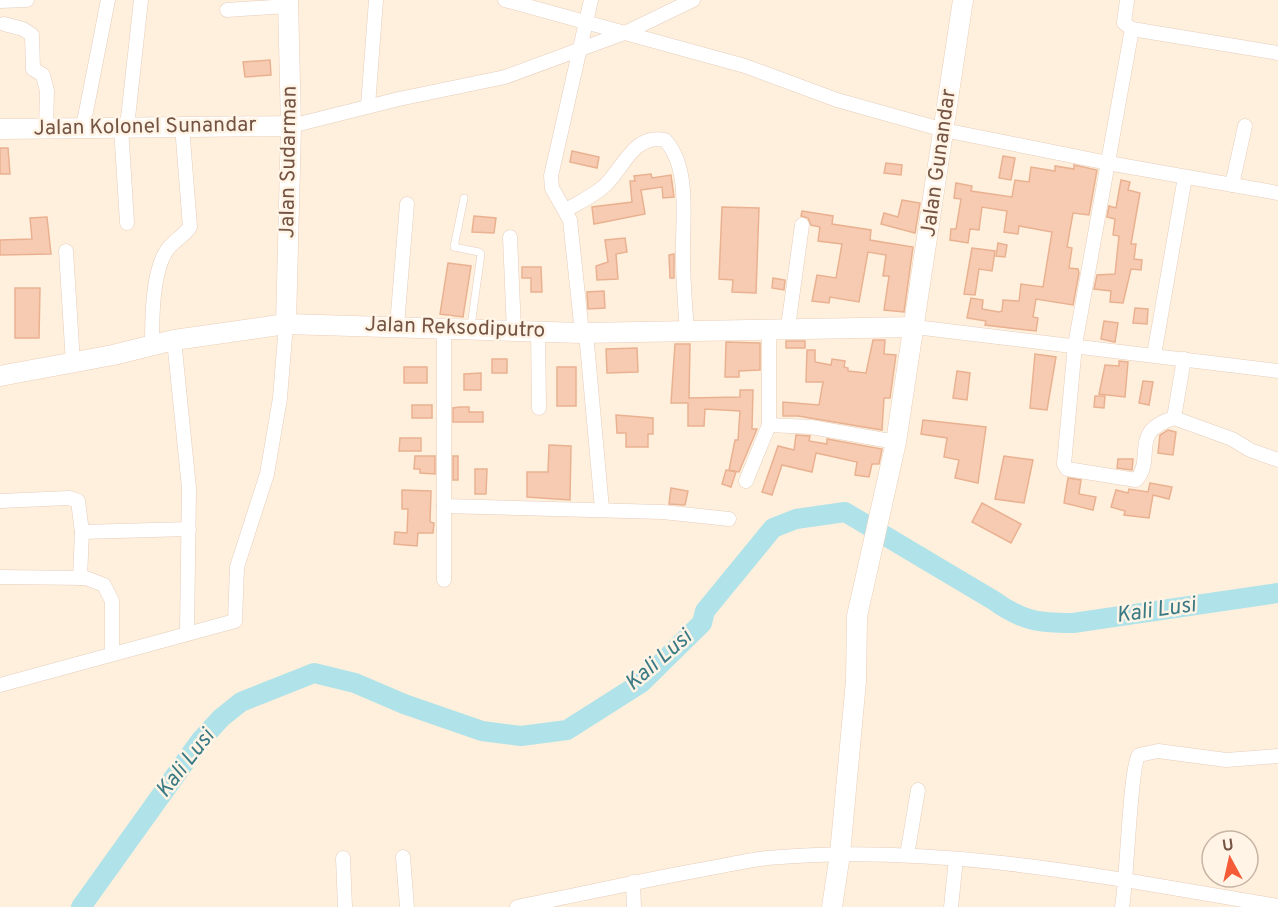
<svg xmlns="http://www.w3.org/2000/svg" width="1278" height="907" font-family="Overpass,sans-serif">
<rect width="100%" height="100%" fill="#fef0dd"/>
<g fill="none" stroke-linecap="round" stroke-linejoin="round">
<path stroke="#b0e2e9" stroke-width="20" d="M81,907L200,741L221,718L241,702L314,673L355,683L404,704L482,731L521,736L567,730L641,683L702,623L705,611L773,528L796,519L845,512L993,600C1022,621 1038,623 1073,623L1278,593"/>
</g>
<g fill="#f6cbb2" stroke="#eab191" stroke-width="1.5">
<path d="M270,60L271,75L245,77L243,62Z"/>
<path d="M0,148H8L10,174H0Z"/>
<path d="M572,151L599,157L597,168L570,162Z"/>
<path d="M1003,156L1015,158L1011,180L999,178Z"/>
<path d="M886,163L902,165L901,175L884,173Z"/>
<path d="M1074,165L1097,170L1089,215L1073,213L1067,247L1072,248L1069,268L1078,269L1079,273L1073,305L1036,299L1033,317L1038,318L1036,331L985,325L986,321L967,318L971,298L983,300L982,309L999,312L1002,311L1003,300L1019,301L1021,284L1043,287L1052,232L1019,226L1018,234L1004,232L1007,211L982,207L979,230L970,229L968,243L950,240L951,229H956L961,199L954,198L956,183L972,186L971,191L1012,197L1015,180L1029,182L1031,167L1055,171V166L1074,169Z"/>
<path d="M651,174L652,178L671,175L674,197L663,198L662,187L641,190L645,214L594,224L592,207L632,202L630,181H635L634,176Z"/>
<path d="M1121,180L1130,182L1128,190L1140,193L1131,244H1136L1134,259L1142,260L1141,270L1131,269L1123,303L1110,302L1111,291L1094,289L1097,275L1115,274L1119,236L1113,235L1115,219L1107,217L1109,206L1116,208Z"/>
<path d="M902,200L920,203L915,233L881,224L884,213L898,217Z"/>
<path d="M722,207L759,208L756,293L732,292L733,280L719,279Z"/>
<path d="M802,211L833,216L832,224L871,230L870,240L913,247L904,312L884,310L889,276H883L886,255L868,252L859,302L830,297L829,303L812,301L817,275L836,278L842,244L818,241L820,227L811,225L808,218L801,216Z"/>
<path d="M474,216L496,218L494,233L472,232Z"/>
<path d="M47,217L51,254L0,255V240L32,239L30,218Z"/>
<path d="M625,238L627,252L616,254L618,279L597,280L596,266L608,262L605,240Z"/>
<path d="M998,243L1007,245L1005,257L996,256Z"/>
<path d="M972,248L995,251L992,271L979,269L975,295L964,294Z"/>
<path d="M674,254V278H670L669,255Z"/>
<path d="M448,263L471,266L463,317L440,314Z"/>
<path d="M522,267H541L542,292H531V278H522Z"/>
<path d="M773,278L785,280L784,290L772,288Z"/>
<path d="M15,288H40L39,338H15Z"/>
<path d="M604,291L605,308L588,309L587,292Z"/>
<path d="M1135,308L1148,309L1147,324L1133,323Z"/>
<path d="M1104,321L1118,323L1115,342L1101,339Z"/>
<path d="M873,340H885L884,354L896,355L890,398H884L882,430L798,416H783V402L819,405L823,382H806L807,350H815V362L831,365L832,359L845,361L844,367L848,368V371L866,373Z"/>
<rect x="786" y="341" width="19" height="7"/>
<path d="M726,342L760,343V370L739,371V377H725Z"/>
<path d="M675,344H690L689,398L740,397V390H753L752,429H757L739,472L729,470L735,440H738L740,411L705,409L704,426H688V403H671Z"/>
<path d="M637,348L638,372L607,373L606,349Z"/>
<path d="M1035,354L1056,357L1047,410L1030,408Z"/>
<rect x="492" y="359" width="15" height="14"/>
<path d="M1119,361L1128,362L1125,397L1099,394L1105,365L1119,366Z"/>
<rect x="404" y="367" width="23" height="16"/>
<rect x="557" y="367" width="19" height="39"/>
<path d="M957,371L970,373L967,400L953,398Z"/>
<path d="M481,373V390H464V374Z"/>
<path d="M1143,381L1153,382L1149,405L1139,403Z"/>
<path d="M1095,396H1105L1104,408L1094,407Z"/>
<rect x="412" y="405" width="20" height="13"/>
<path d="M460,407H469V412H483V422H453V408Z"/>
<path d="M616,415L653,418V434H648V447H626V433H617Z"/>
<path d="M923,420L986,427L978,483L955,478L959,460L944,457L947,438L921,434Z"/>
<path d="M1168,430L1176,432L1173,455L1158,453L1160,435Z"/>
<path d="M796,435L810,436L809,441L827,444V439L882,449L879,464H872L869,477L855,475L857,462L816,453L812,472L782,465L772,495L762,492L778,446L794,450Z"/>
<path d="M400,438H421V451H399Z"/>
<path d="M549,445L571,446L570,500L527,497V472H548Z"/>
<path d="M415,456H435V474L420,473V469H414Z"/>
<rect x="453" y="456" width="5" height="24"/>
<path d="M1004,456L1033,460L1024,503L995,499Z"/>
<path d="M1118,459H1133L1132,470L1117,468Z"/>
<path d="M475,469H487L486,494H475Z"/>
<path d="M726,470L736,472L731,487L722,484Z"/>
<path d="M1068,478L1081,480L1079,494L1096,497L1093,510L1064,503Z"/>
<path d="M1150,483L1172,487L1169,499L1153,495L1149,518L1124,515L1125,511L1111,507L1116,490L1128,493L1129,489L1148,492Z"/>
<path d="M671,488L688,491L685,505L669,504Z"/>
<path d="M402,490L431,491L430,522L434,523L433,533H418L417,546L394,544L395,532L407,533L408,509H402Z"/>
<path d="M982,503L1021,524L1011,543L972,522Z"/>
</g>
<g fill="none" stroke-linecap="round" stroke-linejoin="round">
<defs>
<path id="lane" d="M464,198L454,247L479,252L481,254L471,326"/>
<g id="street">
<path d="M505,0L745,66L837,100L944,130L1108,163L1278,193"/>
<path d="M1127,0L1124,23L1132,29L1278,53"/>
<path d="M0,1L27,0"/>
<path d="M227,10L288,6"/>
<path d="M4,24L23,29L32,35L33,69L43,75L47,91L46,128"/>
<path d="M1132,29L1075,345L1064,464L1067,469L1136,480C1156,458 1128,432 1174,418L1232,439L1250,450L1278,460"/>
<path d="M368,106L376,0"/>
<path d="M291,126L399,99L505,77L627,32L693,0"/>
<path d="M83,127L108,0"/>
<path d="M121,127L127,223"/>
<path d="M127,127L141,0"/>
<path d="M1232,185L1245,126"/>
<path d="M566,210C578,203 591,197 602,188C623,171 632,133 665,140C691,168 682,221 683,256C683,281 685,306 687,331"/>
<path d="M510,237L514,331"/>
<path d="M66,251L73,363"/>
<path d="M397,325L407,204"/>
<path d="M788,327L802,225"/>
<path d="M915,327L1278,371"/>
<path d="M538,331L539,408"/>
<path d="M582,333L570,220L552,188L551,176L591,0"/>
<path d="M586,333L602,509"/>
<path d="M174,340L189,488L187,632"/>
<path d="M152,346C152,319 152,272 167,250C173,241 184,236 190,227L182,126"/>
<path d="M1154,355L1185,177"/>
<path d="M1174,418L1184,359"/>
<path d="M769,425L811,427L896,442"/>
<path d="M746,481L769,425V329"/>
<path d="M0,501L69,498L78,501L82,532L80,578"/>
<path d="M444,506L663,512L729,519"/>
<path d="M82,532L189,529"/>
<path d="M0,577L86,578L104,585L112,601V653"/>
<path d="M444,580V327"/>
<path d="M0,685L235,621L237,567L267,474L280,398L286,324"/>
<path d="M907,855L918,790"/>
<path d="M403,857L407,907"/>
<path d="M343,858L345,907"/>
<path d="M633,882L634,907"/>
<path d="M517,907C578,895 639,881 700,870C722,866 745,861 767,858C938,842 1110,878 1278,906"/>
<path d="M951,907L956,859"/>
<path d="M1122,907C1127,882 1130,765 1139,755L1158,751L1226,760L1278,756"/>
</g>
<g id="secondary">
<path d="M0,129L291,126"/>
<path d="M286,324L291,126L288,0"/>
<path d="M0,376L113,355L174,340L286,324L582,333L915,327"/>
<path d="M832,907L840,854L856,681L857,616L896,442L963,0"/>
</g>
</defs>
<use href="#lane" stroke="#e5cdbc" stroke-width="8"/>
<use href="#street" stroke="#e5cdbc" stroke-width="15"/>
<use href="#secondary" stroke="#eaceb8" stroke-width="21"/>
<use href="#lane" stroke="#fff" stroke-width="7"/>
<use href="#street" stroke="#fff" stroke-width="14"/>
<use href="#secondary" stroke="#fff" stroke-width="20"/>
</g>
<g text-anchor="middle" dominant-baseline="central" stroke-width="5" stroke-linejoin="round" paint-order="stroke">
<g font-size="21" fill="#755444" stroke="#fff4e5">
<text transform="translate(145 127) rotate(-1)">Jalan Kolonel Sunandar</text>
<text transform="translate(289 162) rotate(-89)">Jalan Sudarman</text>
<text transform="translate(939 163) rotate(-82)">Jalan Gunandar</text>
<text transform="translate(455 328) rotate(2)">Jalan Reksodiputro</text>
</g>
<g font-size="22" font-style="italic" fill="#397a84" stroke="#fff4e5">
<text transform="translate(1156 611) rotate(-8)">Kali Lusi</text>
<text transform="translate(659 661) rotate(-41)">Kali Lusi</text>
<text transform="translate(186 764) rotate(-52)">Kali Lusi</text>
</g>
</g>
<g transform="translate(1230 859) rotate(352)"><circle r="28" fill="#fff4e5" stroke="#c8b4a5" stroke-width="1.5"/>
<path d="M0-4.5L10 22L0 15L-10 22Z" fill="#f45b36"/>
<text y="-9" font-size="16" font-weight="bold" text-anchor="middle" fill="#755444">U</text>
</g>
</svg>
